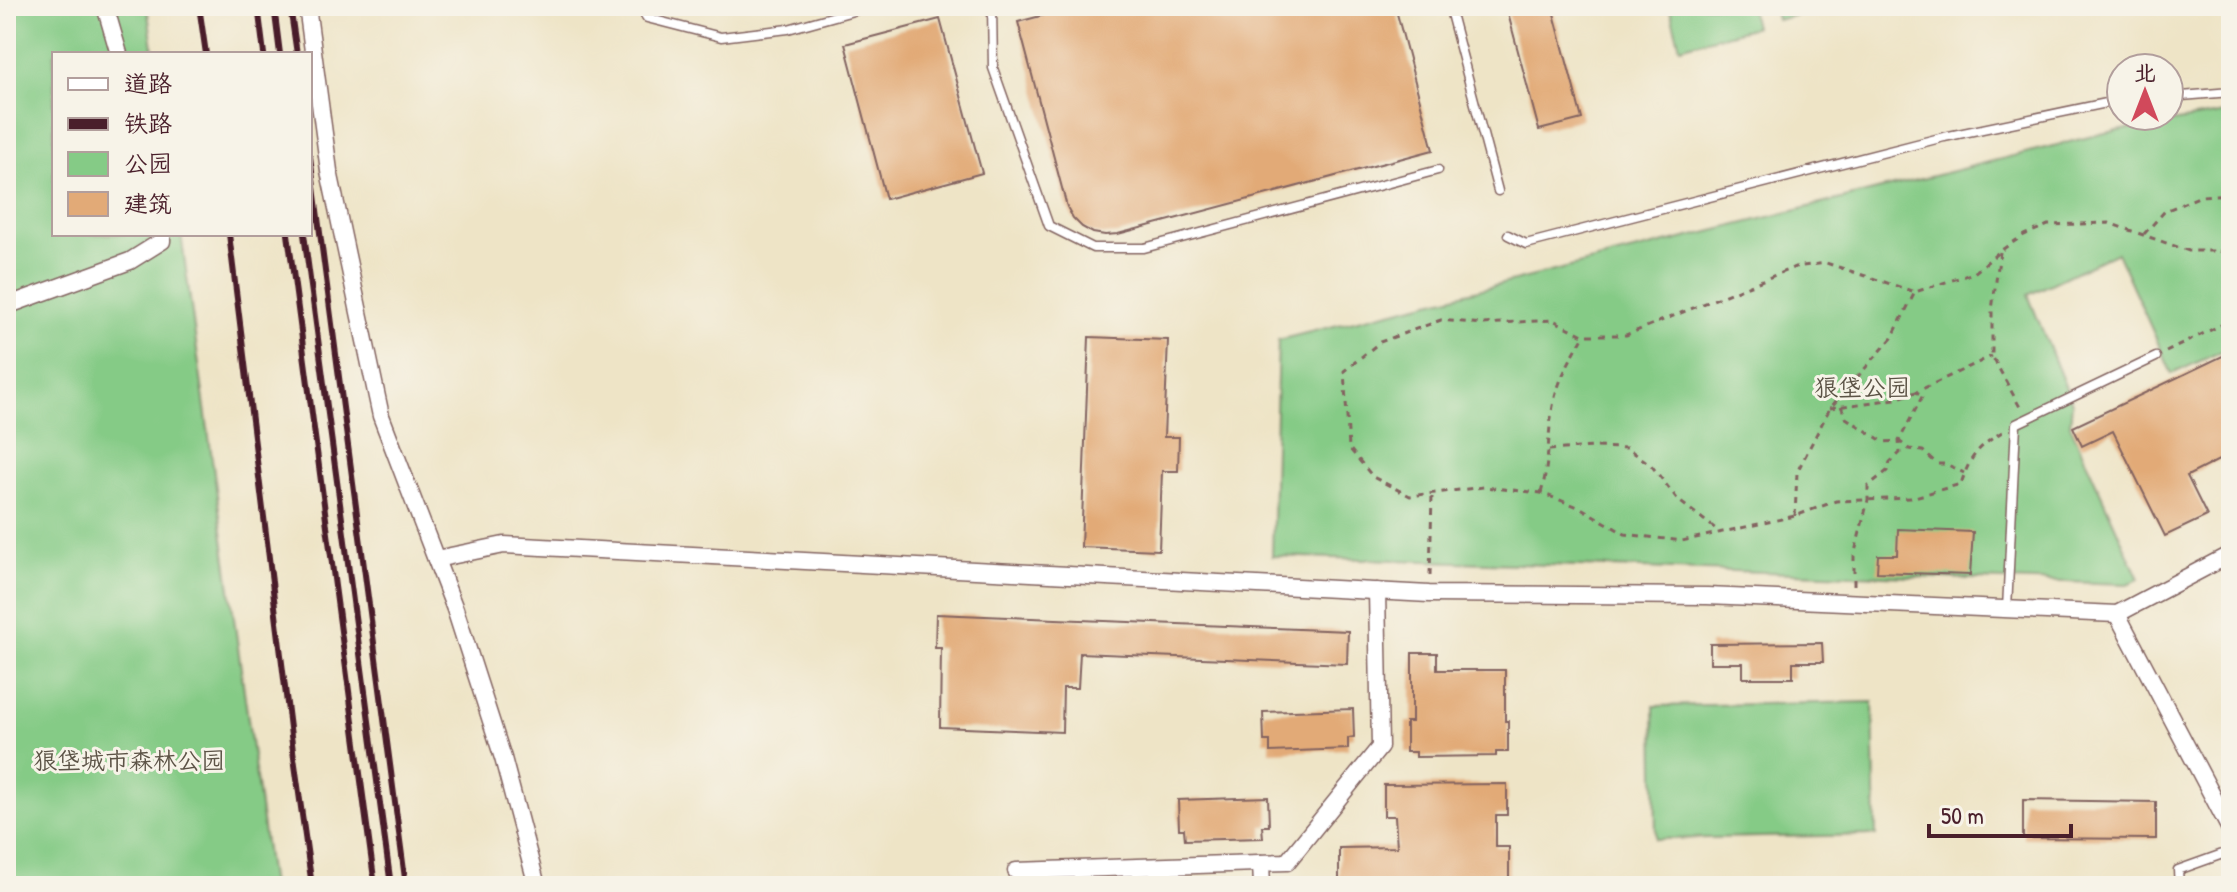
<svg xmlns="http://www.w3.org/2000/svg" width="2237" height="892" font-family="'Patrick Hand','LXGW WenKai TC',sans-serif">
<rect width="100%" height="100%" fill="#f7f3e8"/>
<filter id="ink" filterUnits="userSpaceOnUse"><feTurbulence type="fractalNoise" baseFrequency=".0125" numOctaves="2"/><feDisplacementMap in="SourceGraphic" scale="16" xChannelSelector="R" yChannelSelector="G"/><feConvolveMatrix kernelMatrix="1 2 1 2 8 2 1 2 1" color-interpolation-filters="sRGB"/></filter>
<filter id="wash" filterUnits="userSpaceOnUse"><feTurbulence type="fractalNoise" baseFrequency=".006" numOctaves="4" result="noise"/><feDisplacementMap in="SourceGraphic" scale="32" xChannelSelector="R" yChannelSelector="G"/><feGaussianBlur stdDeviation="1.8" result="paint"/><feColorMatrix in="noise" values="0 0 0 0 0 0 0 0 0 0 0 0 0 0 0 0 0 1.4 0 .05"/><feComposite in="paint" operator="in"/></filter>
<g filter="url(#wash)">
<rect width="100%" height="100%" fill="#eee4c6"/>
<g fill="#85cb86" stroke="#687558" stroke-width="2">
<path d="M6,6H147L154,54H54V234H181L271,886H6Z"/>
<path d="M1669,6H1750L1755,27L1680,47Z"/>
<path d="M1774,6H1830L1777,20Z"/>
<path d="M2231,112V347L2172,374L2117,252L2028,295L2072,403L2070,425L2139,579L2127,584L1272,556L1278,340L2105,133Z"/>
<path d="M1873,702L1876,835L1656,839L1654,706Z"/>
</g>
<g id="blocks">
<g fill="#e2aa77">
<path d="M1078,6H1395L1433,150L1118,234L1105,235L1093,233L1082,227L1073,218L1067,207L1018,22Z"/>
<path d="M1506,6H1552L1582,119L1539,130Z"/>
<path d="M940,19L982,173L886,199L845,44Z"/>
<path d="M1089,337L1168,340L1164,437H1179L1178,471H1162L1159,550L1081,547Z"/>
<path d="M2231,352V454L2187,476L2207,516L2165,536L2113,431L2082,446L2073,427Z"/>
<path d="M1898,529L1973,532L1970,575L1877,572L1878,555H1897Z"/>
<path d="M936,614L1348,631L1347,664L1080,653L1078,688H1063L1062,732L940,727L941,648H935Z"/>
<path d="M1822,643L1823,662H1793V678H1743V663H1710V644Z"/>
<path d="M1412,653H1437V670H1505V721H1508V752H1496V756L1416,757V752H1406V722H1412Z"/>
<path d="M1353,709L1354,737L1348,738V749L1270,752V741H1264L1263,712Z"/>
<path d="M1507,784V815H1496V847H1509V881L1496,882V886H1353V882L1339,883V848L1397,847L1395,816H1384V785Z"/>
<path d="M1268,797L1269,826H1262L1263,838L1185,840L1184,829H1179L1178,800Z"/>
<path d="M2023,800L2156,802V839L2023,838Z"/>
</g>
</g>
</g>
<g filter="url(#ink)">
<use href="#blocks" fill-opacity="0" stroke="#836461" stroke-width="2"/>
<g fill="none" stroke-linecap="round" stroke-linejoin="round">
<defs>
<g id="lane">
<path d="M639,6L647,18L721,37L788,29L871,6"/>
<path d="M992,6L993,68L1049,226L1093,248H1144L1438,170"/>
<path d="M1449,6L1498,191"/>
<path d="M2169,97L2231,92"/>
<path d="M1508,235L1526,244L1944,137L2121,100"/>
<path d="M2007,609L2016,424L2156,357"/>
<path d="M2179,886L2178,870L2231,851"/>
</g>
<g id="street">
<path d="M105,6L119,54"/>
<path d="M307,6L329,171L381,416L455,609L503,758L537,886"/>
<path d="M6,306L130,261L162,241V234"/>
<path d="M436,559L504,545L1429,594L1707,596L2117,614L2231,554"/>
<path d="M2117,614L2231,831"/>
<path d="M1261,863L1262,886"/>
<path d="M1016,871L1287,862L1380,747L1377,591"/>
</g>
</defs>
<use href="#lane" stroke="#836461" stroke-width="11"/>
<use href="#street" stroke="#836461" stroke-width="19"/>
<g stroke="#836461" stroke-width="3" stroke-dasharray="6 6" stroke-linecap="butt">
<path d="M2144,234L2165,211L2201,196L2231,194"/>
<path d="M2000,252L1992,310V356L2021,409"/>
<path d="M2166,352L2231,320"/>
<path d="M1841,406L1846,418L1884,442L1899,441L1909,449L1923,451L1937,464H1946L1964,473"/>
<path d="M1830,408L1895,399L1916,392L1992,356"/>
<path d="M2002,432C1978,447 1970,456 1961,484L1911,498L1836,501L1795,516L1682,541L1625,534L1581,508L1541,493L1484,487L1410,496L1373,477L1349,448L1344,371L1380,342L1441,320L1483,324L1553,320L1583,335H1626L1795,267L1826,263L1915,292L1974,273L2000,251L2024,235L2048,225L2109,223L2189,251H2231"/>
<path d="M1549,450L1594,447L1627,448L1651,465L1678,500L1721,533"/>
<path d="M1541,493C1550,462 1547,436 1553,406C1558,380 1570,360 1583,337"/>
<path d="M1795,516L1797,472L1830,408L1892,338L1915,292"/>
<path d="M1430,575L1432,495"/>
<path d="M1854,585V556L1868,500V486L1887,471L1890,462L1900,453L1899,441L1923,395L1916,392"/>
</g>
<use href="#lane" stroke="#fff" stroke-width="8"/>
<use href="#street" stroke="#fff" stroke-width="16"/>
<g stroke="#4a1f2b" stroke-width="6">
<path d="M199,6L206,54"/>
<path d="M258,6L264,54"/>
<path d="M274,6L280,54"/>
<path d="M290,6L297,54"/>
<path d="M310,157L406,886"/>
<path d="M229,234L291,736L312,886"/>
<path d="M288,234L375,886"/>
<path d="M304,234L391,886"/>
</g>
</g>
</g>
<g text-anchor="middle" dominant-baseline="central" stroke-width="6" stroke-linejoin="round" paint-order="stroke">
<g font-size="24" fill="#5c5346" stroke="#f7f3e8">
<text x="1862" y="387">狼垡公园</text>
<text x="129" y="760">狼垡城市森林公园</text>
</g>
</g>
<rect width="2237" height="892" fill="none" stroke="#f7f3e8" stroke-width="32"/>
<rect x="52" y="52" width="260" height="184" fill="#f7f3e8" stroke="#b29e9c" stroke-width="2"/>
<rect x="68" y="78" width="40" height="12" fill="#ffffff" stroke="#b29e9c" stroke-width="2"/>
<text x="124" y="92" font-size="24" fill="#4a1f2b">道路</text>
<rect x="68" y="118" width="40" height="12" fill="#4a1f2b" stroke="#b29e9c" stroke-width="2"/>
<text x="124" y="132" font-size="24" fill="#4a1f2b">铁路</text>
<rect x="68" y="152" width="40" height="24" fill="#85cb86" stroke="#b29e9c" stroke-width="2"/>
<text x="124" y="172" font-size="24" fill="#4a1f2b">公园</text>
<rect x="68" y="192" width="40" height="24" fill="#e2aa77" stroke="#b29e9c" stroke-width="2"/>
<text x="124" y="212" font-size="24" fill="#4a1f2b">建筑</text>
<g transform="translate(2145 92)"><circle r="38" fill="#f7f3e8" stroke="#b29e9c" stroke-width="2"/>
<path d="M0-6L14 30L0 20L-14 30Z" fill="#d1495b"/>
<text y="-12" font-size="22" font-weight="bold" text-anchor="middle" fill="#4a1f2b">北</text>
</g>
<path d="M1929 824v12h142v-12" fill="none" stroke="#4a1f2b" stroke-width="4"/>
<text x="1941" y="824" font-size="24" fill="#4a1f2b" stroke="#f7f3e8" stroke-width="6" paint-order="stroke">50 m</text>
</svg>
